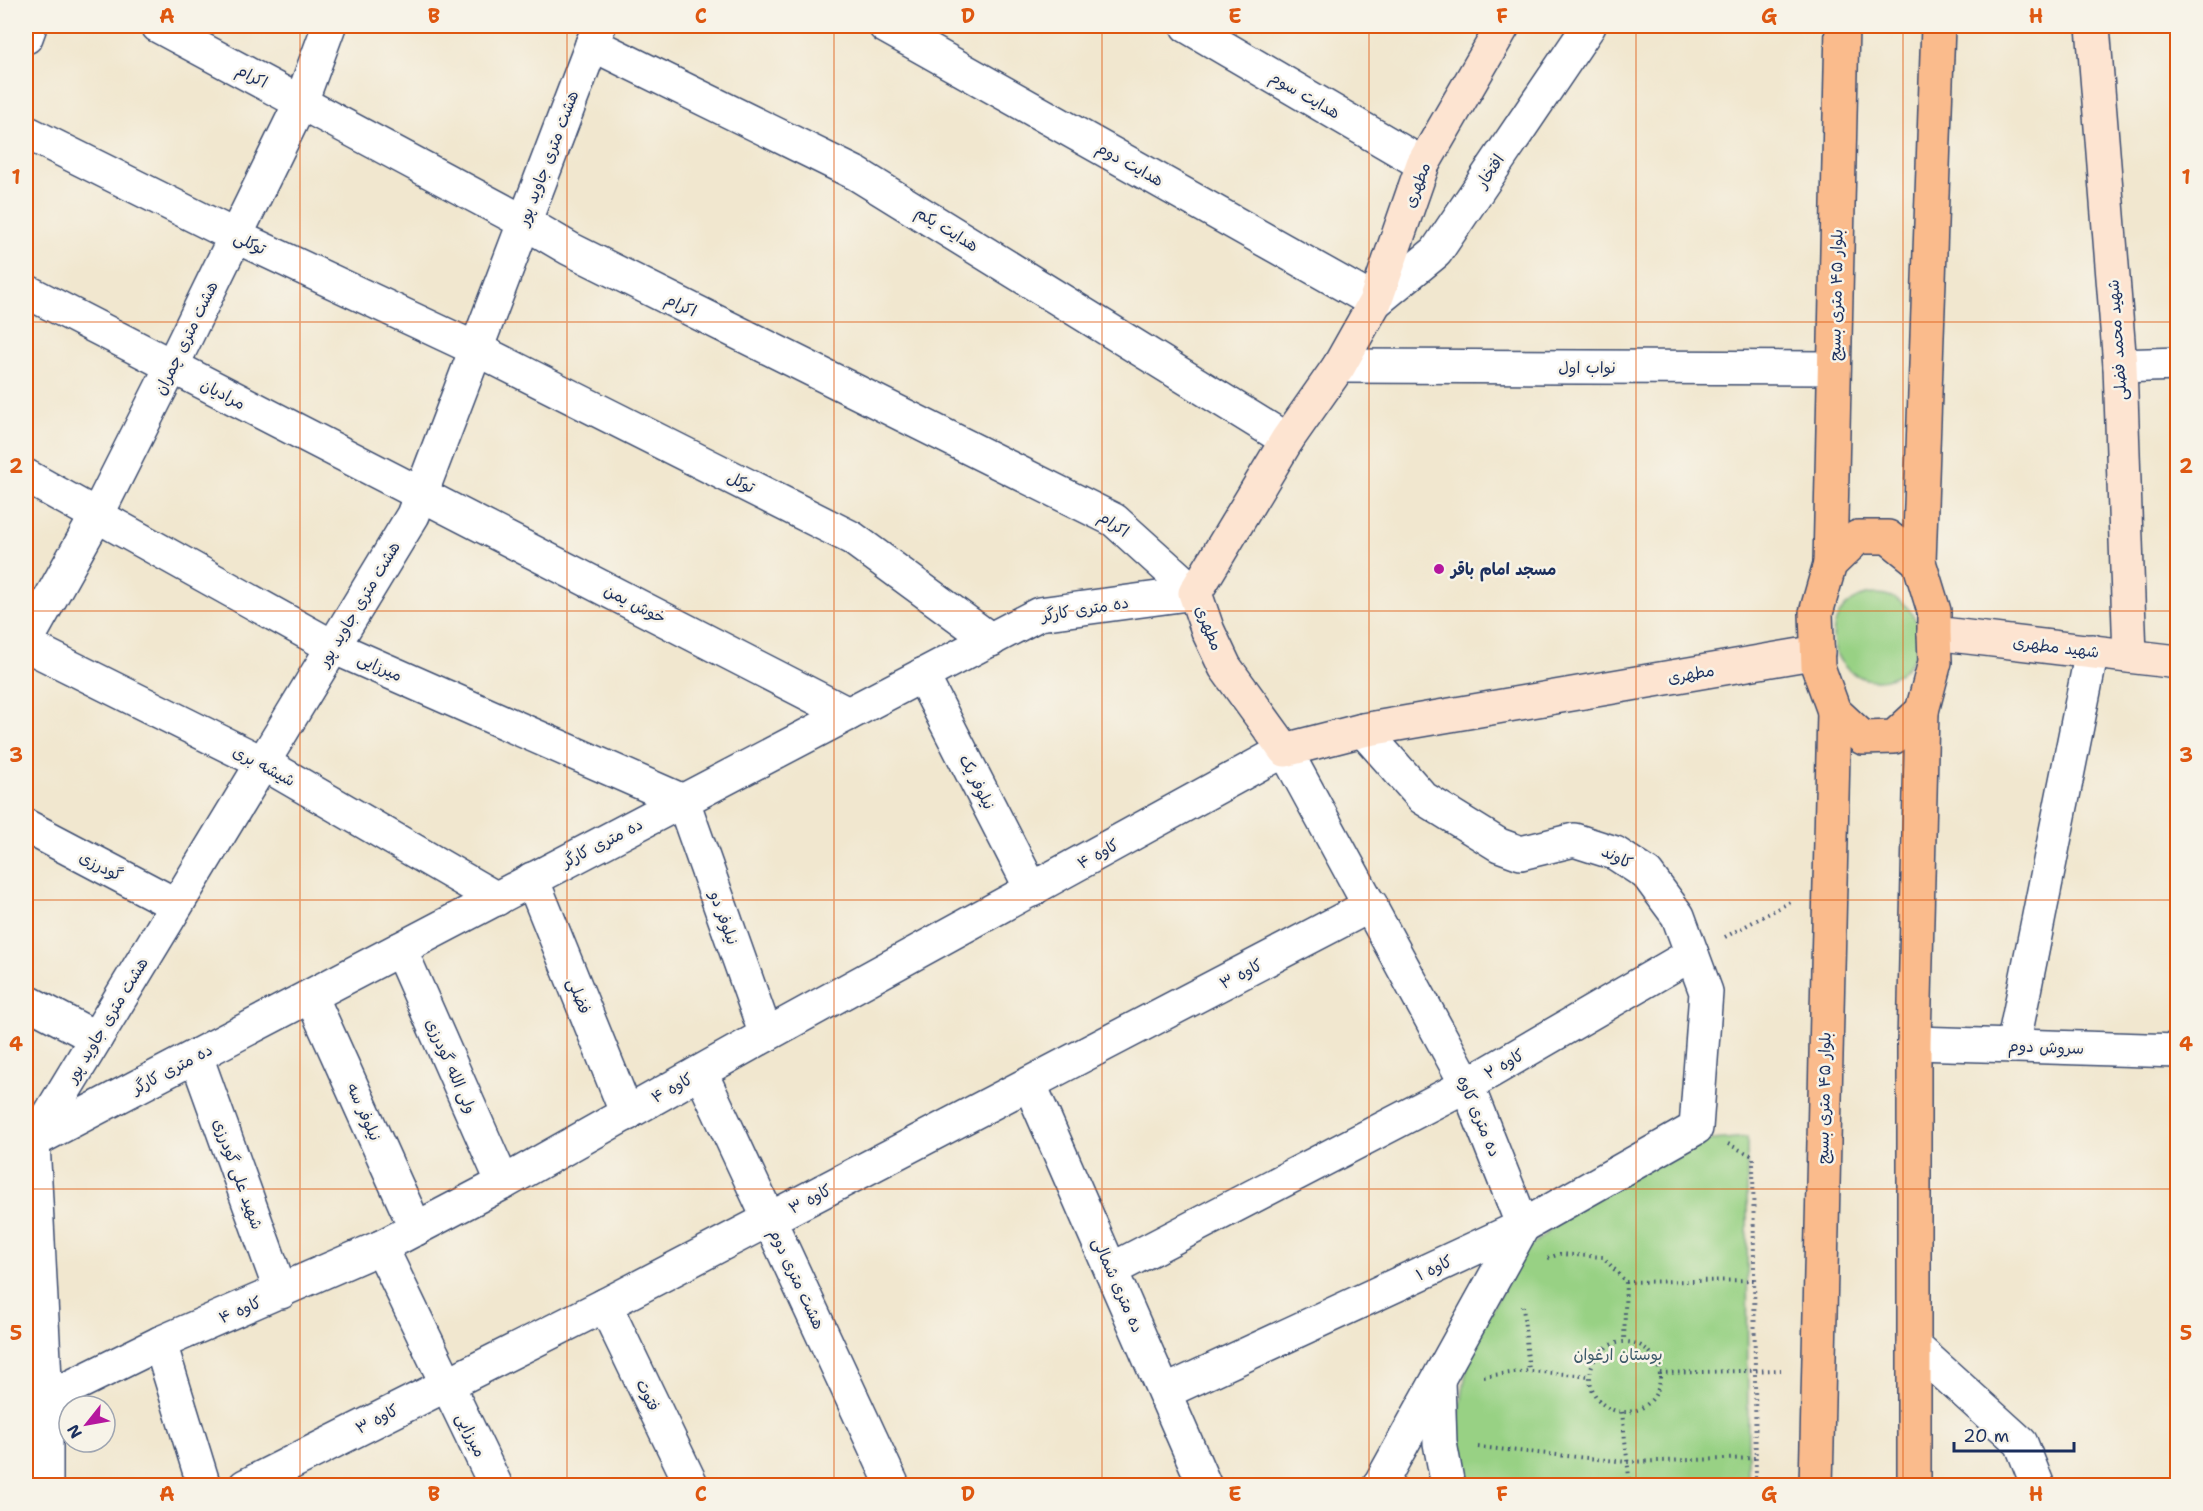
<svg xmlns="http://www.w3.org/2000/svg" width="2203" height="1511" font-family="'Shantell Sans','Playpen Sans Arabic',sans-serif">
<rect width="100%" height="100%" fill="#f7f3e8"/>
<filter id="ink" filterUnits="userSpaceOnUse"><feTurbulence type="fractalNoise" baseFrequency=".0167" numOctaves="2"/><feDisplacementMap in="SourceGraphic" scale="12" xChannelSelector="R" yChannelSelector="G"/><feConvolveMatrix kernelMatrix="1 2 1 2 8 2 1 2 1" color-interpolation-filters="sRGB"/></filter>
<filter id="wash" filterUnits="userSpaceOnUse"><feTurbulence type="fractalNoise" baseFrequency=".008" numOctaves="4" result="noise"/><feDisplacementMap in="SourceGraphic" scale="24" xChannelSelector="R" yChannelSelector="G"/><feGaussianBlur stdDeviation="1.35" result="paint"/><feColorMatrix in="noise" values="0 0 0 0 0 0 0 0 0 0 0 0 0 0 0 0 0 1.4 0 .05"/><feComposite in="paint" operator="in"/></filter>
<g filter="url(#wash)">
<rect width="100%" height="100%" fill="#f1e7cf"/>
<g fill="#98d184" stroke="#5a8071" stroke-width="1.5">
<circle cx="1876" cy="637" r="43"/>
<path d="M1747,1137L1748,1485H1463L1456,1434L1470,1348L1526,1250L1586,1200L1689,1142Z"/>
</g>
</g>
<g filter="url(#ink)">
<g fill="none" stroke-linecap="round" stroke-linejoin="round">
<defs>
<g id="street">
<path d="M158,26L524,222L570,249L1114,520L1195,593"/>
<path d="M885,26L1375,302L1436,252L1589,26"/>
<path d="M1187,26L1423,164"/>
<path d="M26,37L30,26"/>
<path d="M592,44L857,174L1287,440"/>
<path d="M26,132L235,236L476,349L852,538L991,640"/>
<path d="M26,291L848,714"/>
<path d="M1339,366L1834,368"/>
<path d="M2120,366L2178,364"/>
<path d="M26,476L333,647L683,801L766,1035"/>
<path d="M26,642L97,515L171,368L301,102L329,26"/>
<path d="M26,645L263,763L497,899"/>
<path d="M922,675L1032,890"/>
<path d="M26,826L176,905"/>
<path d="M532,879L627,1114"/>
<path d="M400,949L503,1183"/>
<path d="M311,996L416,1229"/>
<path d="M26,1001L96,1038"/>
<path d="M1914,1043L2178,1051"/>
<path d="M2013,1046L2092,651"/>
<path d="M196,1056L281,1292"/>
<path d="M701,1073L893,1486"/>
<path d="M1030,1085L1205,1486"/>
<path d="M33,1142L413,515L599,26"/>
<path d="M33,1142L46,1399V1486"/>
<path d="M26,1145L1039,614L1195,593"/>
<path d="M381,1247L496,1486"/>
<path d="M1111,1270L1467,1085L1692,954"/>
<path d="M605,1305L692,1486"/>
<path d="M160,1343L204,1486"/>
<path d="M1914,1346L2021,1443L2038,1486"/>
<path d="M1438,1381L1440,1443L1448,1486"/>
<path d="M1165,1392L1523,1226L1696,1128L1706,992L1678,916L1647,874L1615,853L1574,840L1521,853L1499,845L1423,798L1363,730"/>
<path d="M46,1399L160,1343L381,1247L503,1183L766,1035L1285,750L1467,1085L1523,1226L1379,1486"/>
<path d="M245,1486L605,1305L1371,905"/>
</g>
<g id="secondary">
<path d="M1503,26L1423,164L1375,302L1339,366L1287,440L1195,593L1208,631L1225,667L1285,750L1363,730L1818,652"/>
<path d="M2093,26L2120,366L2130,656"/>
<path d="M1934,633L2178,662"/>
</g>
<g id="primary">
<path d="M1858,537H1888L1919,562L1934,611V633L1935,662L1922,711L1894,737L1863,738L1834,711L1818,667L1816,613L1830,564Z"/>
<path d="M1919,562L1938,26"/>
<path d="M1830,564L1842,26"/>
<path d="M1816,1486L1834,711"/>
<path d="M1914,1486V1043L1922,711"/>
</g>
</defs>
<use href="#street" stroke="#3b4b6f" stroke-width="36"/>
<use href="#secondary" stroke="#3b4b6f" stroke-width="36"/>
<use href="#primary" stroke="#3b4b6f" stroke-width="36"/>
<g stroke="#3b4b6f" stroke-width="4" stroke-dasharray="1.5 4.5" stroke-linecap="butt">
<path d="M1725,937L1792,901"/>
<path d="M1728,1144L1753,1156L1756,1486"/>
<path d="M1548,1258L1560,1254L1603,1257L1626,1282L1624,1341"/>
<path d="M1626,1282L1755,1280"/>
<path d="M1523,1306L1529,1371"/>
<circle cx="1625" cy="1377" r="35"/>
<path d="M1660,1373L1781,1370"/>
<path d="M1484,1376L1529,1371L1590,1376"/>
<path d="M1622,1412L1630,1486"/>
<path d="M1478,1447L1627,1462L1756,1458"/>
</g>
<use href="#street" stroke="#fff" stroke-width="33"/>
<use href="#secondary" stroke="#fde4d1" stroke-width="33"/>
<use href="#primary" stroke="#fabb8c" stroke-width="33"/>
</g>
</g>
<path fill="none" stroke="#de5710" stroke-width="1.5" stroke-opacity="0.55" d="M300,26V1486M567,26V1486M834,26V1486M1102,26V1486M1369,26V1486M1636,26V1486M1903,26V1486M26,322H2178M26,611H2178M26,900H2178M26,1189H2178"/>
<circle fill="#b5179e" stroke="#f7f3e8" stroke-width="2" cx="1439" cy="569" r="6"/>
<g text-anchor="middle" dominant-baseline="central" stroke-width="5" stroke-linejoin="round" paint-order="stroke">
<g font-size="16" fill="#1b2f5e" stroke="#f7f3e8">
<text transform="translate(252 76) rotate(28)">اکرام</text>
<text transform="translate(1305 95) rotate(30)">هدایت سوم</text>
<text transform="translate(548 158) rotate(-69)">هشت متری جاوید پور</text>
<text transform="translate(1130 164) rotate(29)">هدایت دوم</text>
<text transform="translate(1490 171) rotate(-56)">افتخار</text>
<text transform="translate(1417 185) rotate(-69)">مطهری</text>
<text transform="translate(947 229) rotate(32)">هدایت یکم</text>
<text transform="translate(250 243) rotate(25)">توکلی</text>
<text transform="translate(1836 295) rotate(-89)">بلوار ۴۵ متری بسیج</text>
<text transform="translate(681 305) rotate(26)">اکرام</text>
<text transform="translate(186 338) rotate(-64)">هشت متری چمران</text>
<text transform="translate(2117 340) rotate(-94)">شهید محمد فضلی</text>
<text x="1587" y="367">نواب اول</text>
<text transform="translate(223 394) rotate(27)">مرادیان</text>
<text transform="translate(741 482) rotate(27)">توکل</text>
<text transform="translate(1114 524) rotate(35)">اکرام</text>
<text transform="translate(359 604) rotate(-59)">هشت متری جاوید پور</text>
<text transform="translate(635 604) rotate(27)">خوش یمن</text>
<text transform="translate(1085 609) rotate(-9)">ده متری کارگر</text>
<text transform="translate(1209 628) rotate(68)">مطهری</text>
<text transform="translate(2056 647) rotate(7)">شهید مطهری</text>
<text transform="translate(380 667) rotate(24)">میرزایی</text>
<text transform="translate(1691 674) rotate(-10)">مطهری</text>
<text transform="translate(264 766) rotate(28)">شیشه بری</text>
<text transform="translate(977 782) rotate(63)">نیلوفر یک</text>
<text transform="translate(602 843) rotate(-27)">ده متری کارگر</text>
<text transform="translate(1098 854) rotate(-29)">کاوه ۴</text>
<text transform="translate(1617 857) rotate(27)">کاوند</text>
<text transform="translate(101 866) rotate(27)">گودرزی</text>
<text transform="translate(724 918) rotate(70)">نیلوفر دو</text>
<text transform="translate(1241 974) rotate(-28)">کاوه ۳</text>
<text transform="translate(579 996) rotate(68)">فضلی</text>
<text transform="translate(107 1020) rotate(-59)">هشت متری جاوید پور</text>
<text transform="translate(2046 1047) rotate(2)">سروش دوم</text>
<text transform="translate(1504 1064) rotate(-30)">کاوه ۲</text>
<text transform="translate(451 1066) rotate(66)">ولی الله گودرزی</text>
<text transform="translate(172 1069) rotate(-28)">ده متری کارگر</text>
<text transform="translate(672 1088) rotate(-29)">کاوه ۴</text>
<text transform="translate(1824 1098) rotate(-89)">بلوار ۴۵ متری بسیج</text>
<text transform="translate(364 1112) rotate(66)">نیلوفر سه</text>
<text transform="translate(1479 1116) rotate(67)">ده متری کاوه</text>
<text transform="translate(238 1174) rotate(70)">شهید علی گودرزی</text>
<text transform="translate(810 1199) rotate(-27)">کاوه ۳</text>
<text transform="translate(1434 1268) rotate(-25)">کاوه ۱</text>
<text transform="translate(797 1279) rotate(65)">هشت متری دوم</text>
<text transform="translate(1118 1285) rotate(66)">ده متری شمالی</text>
<text transform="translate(240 1310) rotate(-23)">کاوه ۴</text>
<text transform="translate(648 1395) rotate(64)">فتوت</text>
<text transform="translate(377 1419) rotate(-27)">کاوه ۳</text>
<text transform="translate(471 1435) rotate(64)">میرزایی</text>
</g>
<g font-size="16" font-weight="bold" fill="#1b2f5e" stroke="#f7f3e8" text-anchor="start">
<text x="1451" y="569">مسجد امام باقر</text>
</g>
<g font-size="16" fill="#3a5868" stroke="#f7f3e8">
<text x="1618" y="1354">بوستان ارغوان</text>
</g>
</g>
<rect width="2203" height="1511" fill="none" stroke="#f7f3e8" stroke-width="66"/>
<g transform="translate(87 1424) rotate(239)"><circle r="28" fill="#f7f3e8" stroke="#9fa5b1" stroke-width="1.5"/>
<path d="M0-4.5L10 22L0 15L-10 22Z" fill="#b5179e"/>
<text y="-9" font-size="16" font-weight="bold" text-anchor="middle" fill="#1b2f5e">N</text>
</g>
<path d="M1954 1442v9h120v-9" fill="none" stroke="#1b2f5e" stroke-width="3"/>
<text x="1963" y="1442" font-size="18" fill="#1b2f5e" stroke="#f7f3e8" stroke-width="4.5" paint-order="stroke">20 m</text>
<rect x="33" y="33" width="2137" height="1445" fill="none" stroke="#de5710" stroke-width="2"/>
<g font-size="20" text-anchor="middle" font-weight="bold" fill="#de5710">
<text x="167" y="23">A</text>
<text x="434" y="23">B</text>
<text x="701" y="23">C</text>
<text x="968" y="23">D</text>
<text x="1235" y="23">E</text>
<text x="1502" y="23">F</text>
<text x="1769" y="23">G</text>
<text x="2036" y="23">H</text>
<text x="16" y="184">1</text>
<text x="2186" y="184">1</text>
<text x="16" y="473">2</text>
<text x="2186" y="473">2</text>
<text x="16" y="762">3</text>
<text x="2186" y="762">3</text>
<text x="16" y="1051">4</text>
<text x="2186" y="1051">4</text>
<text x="16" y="1340">5</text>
<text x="2186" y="1340">5</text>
<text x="167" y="1501">A</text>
<text x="434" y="1501">B</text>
<text x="701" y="1501">C</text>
<text x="968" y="1501">D</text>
<text x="1235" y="1501">E</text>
<text x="1502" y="1501">F</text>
<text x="1769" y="1501">G</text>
<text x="2036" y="1501">H</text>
</g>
</svg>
